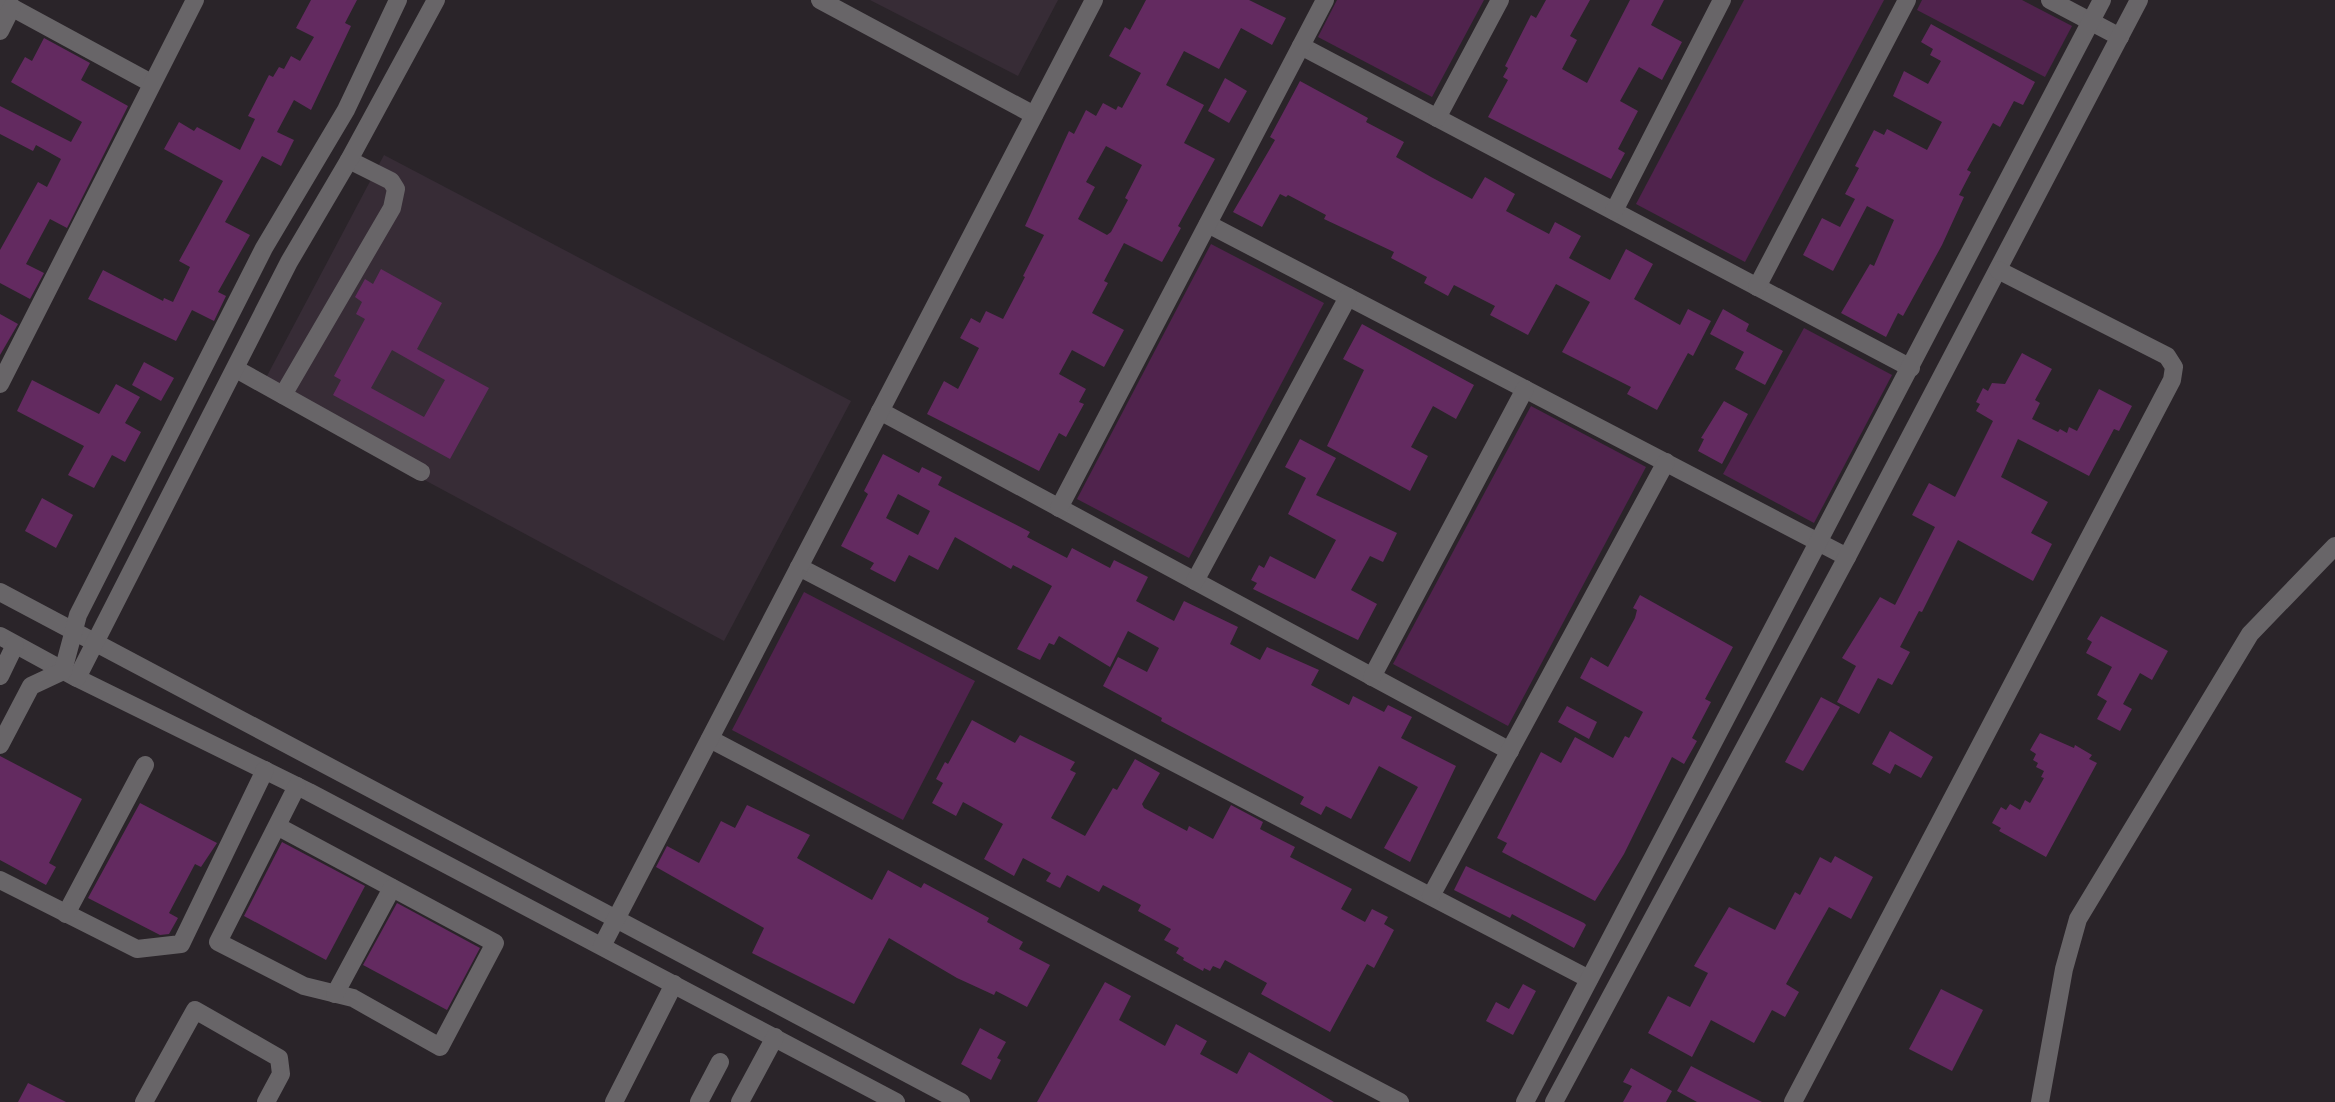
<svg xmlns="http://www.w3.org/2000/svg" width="2335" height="1102" font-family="'Exo 2',sans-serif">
<rect width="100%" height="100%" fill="#2a2429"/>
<g fill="#372c36">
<path d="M870,0H1058L1018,76Z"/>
<path d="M384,155L851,401L724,641L259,391Z"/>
</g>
<g fill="#50234d">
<path d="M1337,0H1484L1432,97L1318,37Z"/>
<path d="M1744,0H1884L1745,262L1636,204Z"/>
<path d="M1922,0H2022L2072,26L2045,77L1917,10Z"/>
<path d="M1211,244L1324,303L1189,558L1077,499Z"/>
<path d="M1804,328L1892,375L1814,523L1723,474Z"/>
<path d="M1531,406L1646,467L1508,726L1393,664Z"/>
<path d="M804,592L975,681L903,820L732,730Z"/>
</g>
<g fill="#632a60" fill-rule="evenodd">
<path d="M311,0H357L345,23L351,26L311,110L294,100L277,132L294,140L281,166L262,156L225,222L250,235L218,292L226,296L214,321L192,310L176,341L88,299L103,270L163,301L164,298L173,302L190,267L179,261L223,181L164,149L179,122L194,131L197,127L240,150L255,119L248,116L269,75L273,77L279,67L284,69L291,56L300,61L314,37L296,28Z"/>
<path d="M1146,0H1249L1286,18L1272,45L1241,28L1219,69L1184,51L1166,85L1204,105L1184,143L1215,159L1178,226L1181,228L1162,262L1124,243L1104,281L1108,283L1092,313L1124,330L1104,367L1072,350L1059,374L1086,389L1079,402L1084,404L1066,437L1059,433L1039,471L927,414L944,381L958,389L979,348L960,338L971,318L980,323L986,311L1003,319L1025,277L1023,276L1044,235L1025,226L1069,131L1074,134L1086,110L1096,116L1103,103L1116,110L1118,106L1122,108L1141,73L1109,56L1125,27L1130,30ZM1106,146L1142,165L1125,198L1128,200L1111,232L1107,235L1078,219L1095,187L1086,182Z"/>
<path d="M1546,0H1590L1570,36L1577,40L1562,69L1587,83L1630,0H1664L1651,25L1682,42L1662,80L1639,67L1620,101L1638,111L1618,149L1625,153L1611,179L1488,117L1508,80L1503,77L1508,68L1505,66L1531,15L1536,18Z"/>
<path d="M1931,24L2035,82L2023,105L2014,101L2000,127L1993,123L1967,170L1971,172L1959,195L1964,197L1942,245L1903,316L1898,313L1886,337L1841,313L1870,264L1874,266L1894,220L1867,206L1833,271L1803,255L1822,218L1840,227L1855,199L1845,194L1859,168L1855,166L1874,130L1884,135L1887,129L1927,150L1942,122L1893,96L1904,71L1928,84L1941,61L1930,55L1933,49L1921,42Z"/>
<path d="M44,38L90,63L81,80L128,106L67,228L50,219L26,264L44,273L30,299L0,283V250L38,182L47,187L61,159L36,145L33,151L0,134V106L71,142L82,122L11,82L25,57L32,61Z"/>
<path d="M1225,78L1247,91L1229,123L1208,111Z"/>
<path d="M1300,81L1368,118L1366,122L1404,142L1396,157L1431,177L1472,199L1485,177L1515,194L1506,211L1549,234L1555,222L1581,236L1569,258L1610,280L1626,249L1653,264L1634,299L1680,325L1688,309L1711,321L1693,356L1688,353L1657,410L1627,394L1631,387L1562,352L1590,302L1556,284L1528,335L1490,315L1495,306L1454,285L1448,296L1424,283L1427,277L1391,258L1394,252L1324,219L1326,215L1288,195L1286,197L1280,194L1262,227L1233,212L1275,140L1270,137Z"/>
<path d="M381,269L442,303L417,349L489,388L450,459L333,395L341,380L334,376L365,319L356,314L362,302L355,297L365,279L373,284ZM392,350L445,380L424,417L371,388Z"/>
<path d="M1723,309L1749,324L1746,331L1783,351L1765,385L1735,369L1744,352L1710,334Z"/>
<path d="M0,314L18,324L0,355Z"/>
<path d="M1362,324L1474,385L1456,419L1433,406L1411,447L1428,456L1410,491L1327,446L1364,370L1343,359Z"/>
<path d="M2022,353L2052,369L2035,400L2040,403L2032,419L2058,432L2060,429L2067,433L2069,427L2077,431L2099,389L2132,406L2119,431L2114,429L2089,476L2018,439L2001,477L2048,502L2031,533L2052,544L2033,581L1958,540L1922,612L1919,611L1900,647L1910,652L1892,685L1878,678L1859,714L1837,702L1856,666L1842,658L1880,597L1895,605L1935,527L1912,515L1929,483L1955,497L1993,421L1976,411L1980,404L1976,402L1983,388L1988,391L1992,383L2005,384Z"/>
<path d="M144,362L174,378L161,401L132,385Z"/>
<path d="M32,380L99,414L116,384L140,397L125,423L141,432L125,462L112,455L94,488L68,475L84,446L17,411Z"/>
<path d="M1724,401L1748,414L1722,464L1698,451L1704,439L1701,438Z"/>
<path d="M1300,439L1336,458L1316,495L1397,533L1383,562L1370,556L1351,590L1377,604L1358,640L1253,589L1257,583L1251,580L1259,565L1264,568L1270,556L1315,579L1336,540L1288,514L1306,478L1285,467Z"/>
<path d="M883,454L919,473L922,467L942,477L938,485L1030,532L1027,537L1067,558L1072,548L1110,568L1114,560L1148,577L1136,601L1174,621L1184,601L1238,627L1230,644L1260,660L1267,647L1319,670L1311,685L1349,705L1353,696L1384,712L1388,705L1412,717L1401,738L1456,766L1410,862L1384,848L1418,787L1379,766L1351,819L1326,806L1321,815L1300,804L1304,797L1161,721L1162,718L1103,686L1118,657L1147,672L1159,648L1128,631L1110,667L1059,636L1054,645L1049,643L1040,660L1017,649L1052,586L1013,565L1011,569L955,537L938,570L909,555L895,582L870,569L874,563L841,546L868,494L864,491ZM898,494L930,511L918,535L886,518Z"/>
<path d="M42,498L73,515L56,548L25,531Z"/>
<path d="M1640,595L1733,647L1705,699L1711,702L1692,738L1697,741L1684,764L1672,757L1624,854L1595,901L1502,852L1507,843L1497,838L1541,752L1561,763L1575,737L1613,758L1625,736L1629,738L1643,712L1580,678L1591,657L1608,667L1635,618L1637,610L1633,608Z"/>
<path d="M2101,616L2168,651L2152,680L2140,673L2123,704L2132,709L2120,731L2097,719L2107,701L2097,695L2112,667L2086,653L2092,642L2087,639Z"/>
<path d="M1821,697L1840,707L1803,771L1785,762Z"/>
<path d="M1567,706L1597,722L1589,739L1558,722Z"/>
<path d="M972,720L1015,743L1020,735L1075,762L1070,770L1076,773L1051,818L1085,836L1113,788L1117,790L1135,759L1160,773L1142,804L1144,808L1187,831L1189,826L1213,839L1231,805L1263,822L1260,829L1295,847L1290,857L1352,889L1341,909L1365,922L1372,909L1388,917L1384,924L1394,930L1374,968L1367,964L1330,1032L1261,994L1267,983L1225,960L1220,969L1213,966L1210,971L1204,968L1203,971L1183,960L1184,958L1176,953L1179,948L1164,940L1171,929L1138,911L1141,905L1103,885L1099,892L1067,875L1060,888L1046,881L1051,873L1023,858L1014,876L984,859L1003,824L963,802L956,816L932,803L943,783L936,779L945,762L948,764Z"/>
<path d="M1890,731L1933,757L1921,778L1895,764L1890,774L1872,764Z"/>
<path d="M2040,733L2074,748L2075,745L2092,755L2089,759L2097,763L2046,857L1999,831L2001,828L1992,823L2001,807L2006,810L2010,804L2020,810L2025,800L2030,803L2044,778L2041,777L2044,771L2036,767L2038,763L2033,760L2036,754L2030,750Z"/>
<path d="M0,756L82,799L49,863L56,867L46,885L0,860Z"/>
<path d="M140,803L217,843L201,867L195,864L169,913L178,918L169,934L160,935L88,898Z"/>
<path d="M747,805L810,835L797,858L872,900L888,870L921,888L924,883L989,918L987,922L1023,942L1019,949L1050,965L1027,1007L996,991L994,995L957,978L889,938L854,1004L752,953L764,928L656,867L667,846L699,863L721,821L735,828Z"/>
<path d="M282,842L365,886L326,960L244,916Z"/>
<path d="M1835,856L1873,877L1851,919L1829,907L1786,984L1799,992L1785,1017L1772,1010L1754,1043L1711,1020L1692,1057L1648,1033L1668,996L1690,1007L1708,973L1694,966L1729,907L1775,930L1795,892L1800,895L1820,857L1831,863Z"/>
<path d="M1466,866L1584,923L1586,925L1574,948L1512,914L1510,918L1454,890Z"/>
<path d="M397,903L480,948L447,1010L363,965Z"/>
<path d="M1105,982L1131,996L1119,1020L1165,1046L1176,1024L1207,1041L1200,1054L1237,1074L1249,1052L1334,1102H1037Z"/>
<path d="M1523,984L1536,991L1513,1035L1486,1021L1496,1002L1509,1009Z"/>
<path d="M1941,989L1983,1010L1952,1071L1909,1049Z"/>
<path d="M980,1028L1006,1042L997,1058L1001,1060L991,1080L961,1064Z"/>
<path d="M1691,1066L1726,1084L1762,1102H1697L1677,1091Z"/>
<path d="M1631,1068L1672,1091L1666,1102H1623L1632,1086L1623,1082Z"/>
<path d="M28,1083L66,1102H18Z"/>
</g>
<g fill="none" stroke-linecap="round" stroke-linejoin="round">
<g stroke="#686568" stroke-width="18">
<path d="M820,0L1034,115"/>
<path d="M2050,0L2120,37"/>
<path d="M0,1L151,83"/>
<path d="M0,31L12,7"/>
<path d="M1301,46L1911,368"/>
<path d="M1437,118L1500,0"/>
<path d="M1614,211L1722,0"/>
<path d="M1208,224L1847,557"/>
<path d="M1757,287L1907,0"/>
<path d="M236,369L421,472"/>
<path d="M0,384L195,0"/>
<path d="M283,395L392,208L396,189L391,181L349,160"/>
<path d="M880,411L1510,751"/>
<path d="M1059,508L1325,0"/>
<path d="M799,567L1589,979"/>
<path d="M1195,581L1348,297"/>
<path d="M0,592L961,1102"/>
<path d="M0,636L77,678L309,792L896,1102"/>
<path d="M0,676L15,645"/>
<path d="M1372,677L1525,389"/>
<path d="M77,678L289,262L349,160L436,0"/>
<path d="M710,739L1400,1102"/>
<path d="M0,745L31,686L63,671L78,615L264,248L346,110L398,0"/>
<path d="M277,826L495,943L440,1047L353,998L304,986L218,942L297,786"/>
<path d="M0,880L137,949L181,944L265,770"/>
<path d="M1431,896L1666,462"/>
<path d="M66,914L145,765"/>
<path d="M602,946L1094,0"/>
<path d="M335,994L392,888"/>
<path d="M144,1102L195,1010L279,1058L281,1074L266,1102"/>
<path d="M614,1102L674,984"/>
<path d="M699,1102L720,1062"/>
<path d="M740,1102L775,1037"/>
<path d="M1525,1102L2102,0"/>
<path d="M1554,1102L1847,557L2139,0"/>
<path d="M1793,1102L2172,380L2174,367L2167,356L1998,270"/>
<path d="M2040,1102L2064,969L2078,919L2250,634L2335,546"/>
</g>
</g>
</svg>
